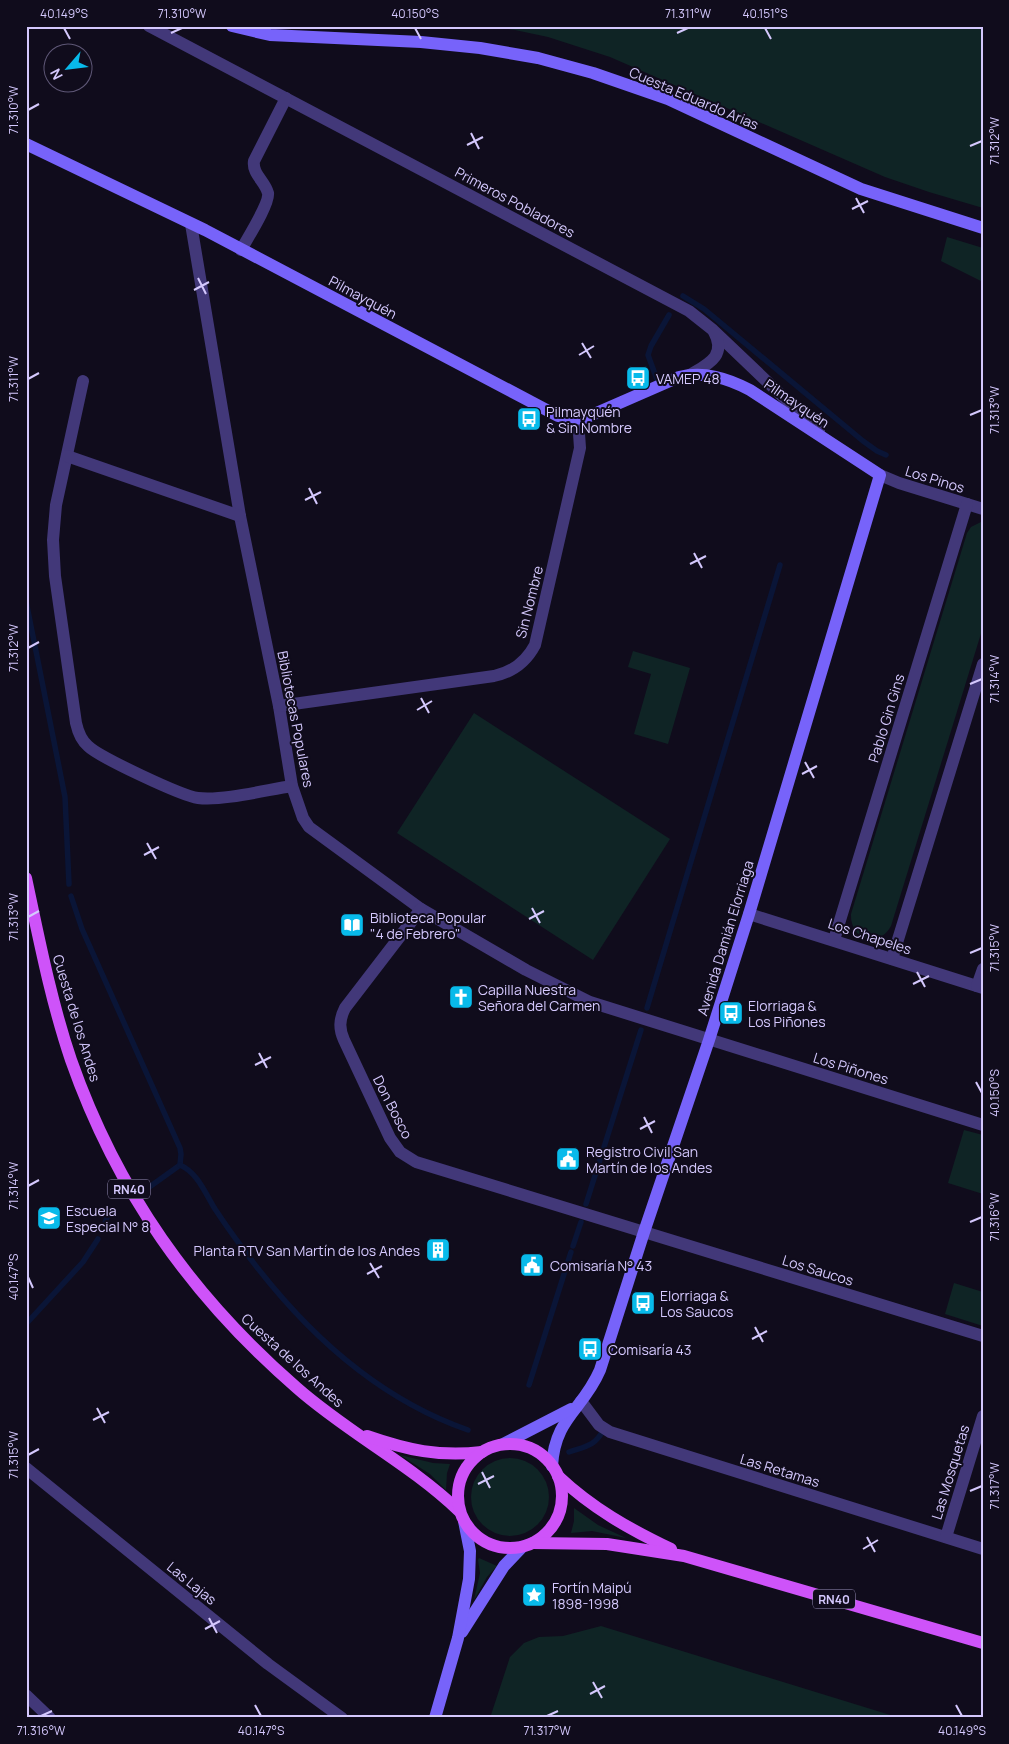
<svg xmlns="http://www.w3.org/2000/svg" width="1009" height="1744" font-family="Manrope,sans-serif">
<rect width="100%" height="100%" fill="#100c1c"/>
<g fill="#0f2425">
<path d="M488,26H983V208L929,192L885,177L610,57L548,37L515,30Z"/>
<path d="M947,237L983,248V282L941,261Z"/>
<path d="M983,521V627L891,926C878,949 850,940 851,914L967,533L971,527Z"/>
<path d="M633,651L690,668L668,744L634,734L651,674L628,667Z"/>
<path d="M474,713L670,839L593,960L397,833Z"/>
<path d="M964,1130L983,1135V1194L948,1183Z"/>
<path d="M954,1283L983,1292V1326L945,1314Z"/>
<path d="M400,1455L433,1463L450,1464L447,1473L446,1490L430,1474Z"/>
<circle cx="510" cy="1497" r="39"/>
<path d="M574,1508L598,1525L626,1538L592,1531L571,1533L574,1521Z"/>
<path d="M479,1558L497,1566L487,1577L474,1600L480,1573L478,1560Z"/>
<path d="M601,1626L900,1718H490L510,1657L524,1643L539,1637L563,1636Z"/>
</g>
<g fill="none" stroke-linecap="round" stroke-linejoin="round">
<g stroke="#0a1537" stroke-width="5.5">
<path d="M683,296L704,309L863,441L877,451L886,455"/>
<path d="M659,385L648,355L651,346L669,315"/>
<path d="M26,601L65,797L69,884"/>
<path d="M71,896L82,929L180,1148L181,1154L180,1165L148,1188"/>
<path d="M647,1008L780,565"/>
<path d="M180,1165C198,1173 205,1193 215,1209C223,1221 232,1234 241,1246C299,1326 373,1397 468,1430"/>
<path d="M586,1204L641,1030"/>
<path d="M105,1223L108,1215L113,1210"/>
<path d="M573,1246L581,1222"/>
<path d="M26,1324L83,1262L98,1239"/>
<path d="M529,1385L571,1252"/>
<path d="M569,1452C587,1446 595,1446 604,1429"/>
</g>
<g stroke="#423879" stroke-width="12">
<path d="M149,26L689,311L713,330L819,431"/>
<path d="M191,224L240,516L279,706L292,786L303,818L309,827L421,909L526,970L590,1002L983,1125"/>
<path d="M241,250C247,239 270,203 268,193C265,181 252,174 254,161L286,98"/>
<path d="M690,375C708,364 727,356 714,332"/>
<path d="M83,381L56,505L53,540L55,576L76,723C78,732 81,740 88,746C99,757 182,796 198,798C223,801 266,790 292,786"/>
<path d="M67,456L240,516"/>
<path d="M880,475L899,483L983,509"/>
<path d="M279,706L494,676C513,672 526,662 535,645L580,448L578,419"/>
<path d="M421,909L345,1008C339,1020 339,1029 344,1040L390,1138L400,1152L416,1162L983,1336"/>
<path d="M749,914L983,988"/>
<path d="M834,940L967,504"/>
<path d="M892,959L983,664"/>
<path d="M977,986L983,969"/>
<path d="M581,1401L599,1425L610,1432L983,1549"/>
<path d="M26,1468L268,1664L342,1718"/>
<path d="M946,1537L983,1416"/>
<path d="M26,1695L50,1718"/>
</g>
<g stroke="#7763fa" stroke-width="12">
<path d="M232,26L270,35L421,42L480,48L538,58L593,73L668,99L861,189L983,228"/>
<path d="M26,144L205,230L558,416L571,419L585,418L679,377C704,371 727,378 750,390L880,475L749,914L709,1040L644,1232L600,1370C583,1410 555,1417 552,1466"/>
<path d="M503,1444L571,1409"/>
<path d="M462,1632L504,1566L522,1547"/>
<path d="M435,1718L458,1638L469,1579L470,1551L464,1521"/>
</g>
<g stroke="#ce53f9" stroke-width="12">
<path d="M26,878C39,939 51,1001 71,1060C117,1191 192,1297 297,1388C348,1433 410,1464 459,1511"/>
<path d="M367,1436C407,1450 439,1457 482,1452"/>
<circle cx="510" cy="1496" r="52"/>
<path d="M558,1476C592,1508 629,1529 671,1549"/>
<path d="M533,1543L607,1544L684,1556L983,1643"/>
</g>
</g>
<path fill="none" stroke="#d4c8fd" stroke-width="2" d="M64,28L70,39M415,28L421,39M765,28L771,39M171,33L182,28M677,33L688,28M28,110L39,104M471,133L479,149M467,145L483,137M970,146L982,141M856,198L864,213M852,209L868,201M198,278L206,294M194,290L209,282M582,343L591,358M579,355L594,346M28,379L39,373M970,415L982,410M309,488L317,504M305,500L321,492M694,553L702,568M690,564L706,556M28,648L39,642M970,684L982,679M421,698L429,713M417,710L432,701M805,762L814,778M802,774L817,766M147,843L156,859M144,855L159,847M532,908L540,923M28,917L39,911M529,919L544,911M970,953L982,948M917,972L925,987M913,984L929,976M259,1053L267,1068M255,1065L271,1057M976,1082L982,1093M644,1117L652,1133M640,1129L655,1121M28,1186L39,1180M970,1222L982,1217M370,1263L379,1278M367,1274L382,1266M28,1277L33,1288M755,1327L763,1342M752,1339L767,1331M97,1408L105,1423M93,1420L109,1412M28,1455L39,1449M482,1472L490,1488M478,1484L494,1476M970,1491L982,1486M867,1537L875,1552M863,1549L878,1540M209,1618L217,1633M205,1629L220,1621M593,1682L602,1698M590,1694L605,1686M255,1705L261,1716M956,1705L962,1716M41,1716L52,1711M547,1716L558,1711"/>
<defs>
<symbol id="bus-square" viewBox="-11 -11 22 22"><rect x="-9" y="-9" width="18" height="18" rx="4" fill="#08baea" stroke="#100c1c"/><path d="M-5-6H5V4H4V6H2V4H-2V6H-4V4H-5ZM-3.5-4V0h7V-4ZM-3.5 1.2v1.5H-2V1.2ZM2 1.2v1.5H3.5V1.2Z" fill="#fff"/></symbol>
<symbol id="library-square" viewBox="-11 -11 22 22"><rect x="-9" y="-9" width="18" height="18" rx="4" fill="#08baea" stroke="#100c1c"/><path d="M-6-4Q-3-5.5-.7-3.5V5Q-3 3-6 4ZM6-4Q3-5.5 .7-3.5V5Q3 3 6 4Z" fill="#fff"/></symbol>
<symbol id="church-square" viewBox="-11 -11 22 22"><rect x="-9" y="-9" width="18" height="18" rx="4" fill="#08baea" stroke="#100c1c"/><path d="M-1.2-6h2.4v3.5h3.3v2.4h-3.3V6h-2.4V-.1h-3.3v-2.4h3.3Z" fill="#fff"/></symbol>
<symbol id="civic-square" viewBox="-11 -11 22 22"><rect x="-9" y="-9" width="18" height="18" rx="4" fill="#08baea" stroke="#100c1c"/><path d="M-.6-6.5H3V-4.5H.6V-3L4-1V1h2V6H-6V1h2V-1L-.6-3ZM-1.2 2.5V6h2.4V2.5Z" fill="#fff"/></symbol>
<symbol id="school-square" viewBox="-11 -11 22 22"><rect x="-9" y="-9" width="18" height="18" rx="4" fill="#08baea" stroke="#100c1c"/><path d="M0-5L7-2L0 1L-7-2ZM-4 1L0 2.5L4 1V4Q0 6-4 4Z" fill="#fff"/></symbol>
<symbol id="building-square" viewBox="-11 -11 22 22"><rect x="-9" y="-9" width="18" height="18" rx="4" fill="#08baea" stroke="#100c1c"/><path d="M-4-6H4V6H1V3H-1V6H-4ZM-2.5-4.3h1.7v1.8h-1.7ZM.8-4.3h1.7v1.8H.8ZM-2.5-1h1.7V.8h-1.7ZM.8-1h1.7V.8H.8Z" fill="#fff"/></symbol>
<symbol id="sight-square" viewBox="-11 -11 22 22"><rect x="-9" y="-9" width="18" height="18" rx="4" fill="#08baea" stroke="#100c1c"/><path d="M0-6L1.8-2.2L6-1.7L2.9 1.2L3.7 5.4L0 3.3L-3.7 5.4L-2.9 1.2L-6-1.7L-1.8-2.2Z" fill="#fff"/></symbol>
</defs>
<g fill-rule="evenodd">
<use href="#bus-square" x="624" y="364" width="28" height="28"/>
<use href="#bus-square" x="515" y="405" width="28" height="28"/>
<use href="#library-square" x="338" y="911" width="28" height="28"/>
<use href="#church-square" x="447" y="983" width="28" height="28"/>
<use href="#bus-square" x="717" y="999" width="28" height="28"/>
<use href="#civic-square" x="554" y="1145" width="28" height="28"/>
<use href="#school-square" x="35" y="1204" width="28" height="28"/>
<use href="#building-square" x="424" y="1236" width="28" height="28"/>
<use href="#civic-square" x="518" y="1251" width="28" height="28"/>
<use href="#bus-square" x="629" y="1289" width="28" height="28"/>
<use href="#bus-square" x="576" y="1335" width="28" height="28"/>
<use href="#sight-square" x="520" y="1581" width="28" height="28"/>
</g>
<g text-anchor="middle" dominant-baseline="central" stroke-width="4" stroke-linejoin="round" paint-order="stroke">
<g fill="#100c1c" stroke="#9990ba" stroke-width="1">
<rect x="108" y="1179.5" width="42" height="19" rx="4"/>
<rect x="813" y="1589.5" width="42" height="19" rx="4"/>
</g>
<g font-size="12" font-weight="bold" fill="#d4c8fd">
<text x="129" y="1189">RN40</text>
<text x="834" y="1599">RN40</text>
</g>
<g font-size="14" fill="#d4c8fd" stroke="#100c1c">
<text transform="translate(694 98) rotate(23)">Cuesta Eduardo Arias</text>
<text transform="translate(515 202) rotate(28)">Primeros Pobladores</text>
<text transform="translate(363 297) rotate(28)">Pilmayquén</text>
<text transform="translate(797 403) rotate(34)">Pilmayquén</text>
<text transform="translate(935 479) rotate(17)">Los Pinos</text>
<text transform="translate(529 602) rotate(-76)">Sin Nombre</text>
<text transform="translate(886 718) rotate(-73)">Pablo Gin Gins</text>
<text transform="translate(296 719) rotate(79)">Bibliotecas Populares</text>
<text transform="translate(870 936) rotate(18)">Los Chapeles</text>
<text transform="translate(725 938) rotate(-73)">Avenida Damián Elorriaga</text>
<text transform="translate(77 1018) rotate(73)">Cuesta de los Andes</text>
<text transform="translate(851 1068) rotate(17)">Los Piñones</text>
<text transform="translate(393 1107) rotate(63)">Don Bosco</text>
<text transform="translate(818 1270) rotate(17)">Los Saucos</text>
<text transform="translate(293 1360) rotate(42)">Cuesta de los Andes</text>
<text transform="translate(780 1470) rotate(17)">Las Retamas</text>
<text transform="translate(950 1472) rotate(-73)">Las Mosquetas</text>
<text transform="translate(192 1583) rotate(39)">Las Lajas</text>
</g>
<g font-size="14" fill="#d4c8fd" stroke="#100c1c" text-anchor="start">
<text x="656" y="378">VAMEP 48</text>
<text x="546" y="411">Pilmayquén<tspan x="546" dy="16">&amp; Sin Nombre</tspan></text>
<text x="370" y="917">Biblioteca Popular<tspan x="370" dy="16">"4 de Febrero"</tspan></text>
<text x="478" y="989">Capilla Nuestra<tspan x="478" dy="16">Señora del Carmen</tspan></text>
<text x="748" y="1005">Elorriaga &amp;<tspan x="748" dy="16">Los Piñones</tspan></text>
<text x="586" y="1151">Registro Civil San<tspan x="586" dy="16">Martín de los Andes</tspan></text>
<text x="66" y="1210">Escuela<tspan x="66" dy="16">Especial N° 8</tspan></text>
<text x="420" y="1250" text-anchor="end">Planta RTV San Martín de los Andes</text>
<text x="550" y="1265">Comisaría N° 43</text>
<text x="660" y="1295">Elorriaga &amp;<tspan x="660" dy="16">Los Saucos</tspan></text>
<text x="608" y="1349">Comisaría 43</text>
<text x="552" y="1587">Fortín Maipú<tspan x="552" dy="16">1898-1998</tspan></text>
</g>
</g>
<rect width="1009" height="1744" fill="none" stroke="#100c1c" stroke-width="55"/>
<g transform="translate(68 68) rotate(242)"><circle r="24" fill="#100c1c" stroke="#5e5776"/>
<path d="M0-4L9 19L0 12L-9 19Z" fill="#08baea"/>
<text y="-8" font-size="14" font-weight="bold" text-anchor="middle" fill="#d4c8fd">N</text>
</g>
<rect x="28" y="28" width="954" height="1688" fill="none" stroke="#d4c8fd" stroke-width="2"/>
<g font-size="12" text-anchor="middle" fill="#d4c8fd">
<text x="64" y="18">40.149°S</text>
<text x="182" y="18">71.310°W</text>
<text x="415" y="18">40.150°S</text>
<text x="688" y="18">71.311°W</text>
<text x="765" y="18">40.151°S</text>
<text transform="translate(14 110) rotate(-90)" y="4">71.310°W</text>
<text transform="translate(995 141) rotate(-90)" y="4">71.312°W</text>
<text transform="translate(14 379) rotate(-90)" y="4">71.311°W</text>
<text transform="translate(995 410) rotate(-90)" y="4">71.313°W</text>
<text transform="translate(14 648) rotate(-90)" y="4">71.312°W</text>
<text transform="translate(995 679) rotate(-90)" y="4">71.314°W</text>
<text transform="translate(14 917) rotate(-90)" y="4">71.313°W</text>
<text transform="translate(995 948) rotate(-90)" y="4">71.315°W</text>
<text transform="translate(995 1093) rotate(-90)" y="4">40.150°S</text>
<text transform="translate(14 1186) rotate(-90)" y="4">71.314°W</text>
<text transform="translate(995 1217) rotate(-90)" y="4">71.316°W</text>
<text transform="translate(14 1277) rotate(-90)" y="4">40.147°S</text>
<text transform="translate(14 1455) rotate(-90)" y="4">71.315°W</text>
<text transform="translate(995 1486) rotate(-90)" y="4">71.317°W</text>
<text x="41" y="1735">71.316°W</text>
<text x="261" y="1735">40.147°S</text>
<text x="547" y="1735">71.317°W</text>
<text x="962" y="1735">40.149°S</text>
</g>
</svg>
